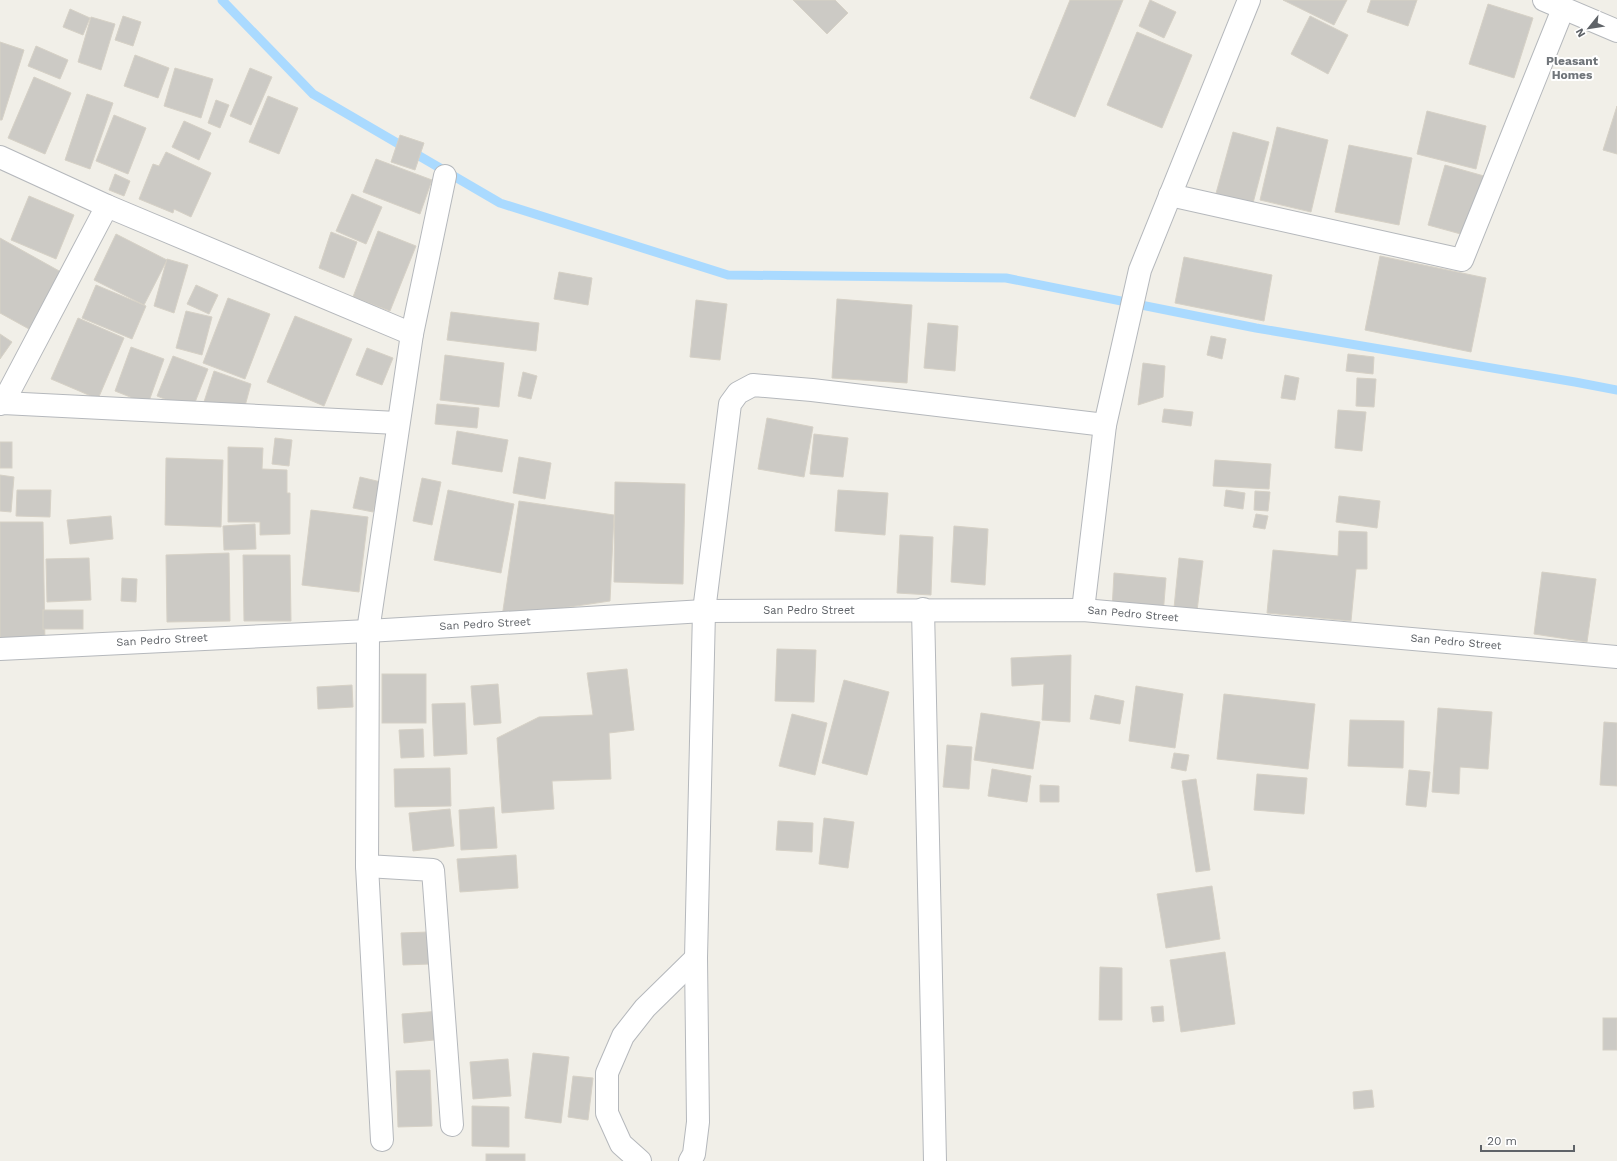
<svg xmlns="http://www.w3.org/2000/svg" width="1617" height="1161" font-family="'Work Sans',sans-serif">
<rect width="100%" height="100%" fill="#f1efe8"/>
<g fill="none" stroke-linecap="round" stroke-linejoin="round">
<path stroke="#aadaff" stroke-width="9" d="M222,0L313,94L500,203L728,275L1006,278L1256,328L1575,382L1617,390"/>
</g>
<g fill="#cccac5" stroke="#d6d1c6">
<path d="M793,0H835L848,13L827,34Z"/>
<path d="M1070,0H1123L1075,117L1030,98Z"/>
<path d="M1150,0L1176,12L1164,38L1139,26Z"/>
<path d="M1283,0H1347L1334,25Z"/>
<path d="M1371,0H1417L1408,26L1367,12Z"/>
<path d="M1488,4L1533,18L1514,78L1469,64Z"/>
<path d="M70,9L90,18L83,35L63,27Z"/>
<path d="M123,16L141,22L133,46L115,40Z"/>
<path d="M1310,16L1348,35L1328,74L1291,54Z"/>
<path d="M91,17L115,24L101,70L78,62Z"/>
<path d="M1137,32L1192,55L1162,128L1107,105Z"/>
<path d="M0,42L24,50L2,120H0Z"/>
<path d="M36,46L68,60L60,79L28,66Z"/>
<path d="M135,55L169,68L158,98L124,86Z"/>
<path d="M175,68L213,79L201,118L164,106Z"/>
<path d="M250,68L272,77L251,125L230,116Z"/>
<path d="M34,77L71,93L45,154L8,138Z"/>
<path d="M87,94L113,103L90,169L65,160Z"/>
<path d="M268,96L298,108L279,154L249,142Z"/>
<path d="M216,100L229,105L220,128L208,123Z"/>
<path d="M1617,106V154L1603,150Z"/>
<path d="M1427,111L1486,126L1476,169L1417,154Z"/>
<path d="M114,115L146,128L128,174L96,161Z"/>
<path d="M184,121L211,133L199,160L172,147Z"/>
<path d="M1277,127L1328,140L1311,212L1260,200Z"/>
<path d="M1233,132L1269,142L1252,207L1215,197Z"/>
<path d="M400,135L424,143L415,170L391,162Z"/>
<path d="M1349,145L1412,158L1399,225L1335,212Z"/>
<path d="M166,152L211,173L191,217L174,209L173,213L139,199L153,164L159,166Z"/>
<path d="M376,159L432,180L420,214L363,192Z"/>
<path d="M1445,165L1484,176L1468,236L1428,225Z"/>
<path d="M115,174L130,181L124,196L109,190Z"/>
<path d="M352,194L382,207L366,244L336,231Z"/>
<path d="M29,196L74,215L56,259L11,240Z"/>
<path d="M378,231L416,246L390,311L353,297Z"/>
<path d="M331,232L357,242L344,278L319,268Z"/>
<path d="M116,234L167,260L144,305L94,280Z"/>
<path d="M0,238L61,272L29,329L0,313Z"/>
<path d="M1380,256L1486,278L1471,352L1365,330Z"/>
<path d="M1184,257L1272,275L1264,321L1175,303Z"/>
<path d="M167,259L188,265L174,313L154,306Z"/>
<path d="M559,272L592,278L588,305L554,299Z"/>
<path d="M96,285L146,306L132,339L82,318Z"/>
<path d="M196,285L218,295L209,314L187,304Z"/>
<path d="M228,298L270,314L245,379L203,363Z"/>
<path d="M837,299L912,305L907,383L832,378Z"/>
<path d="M696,300L727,304L720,360L690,357Z"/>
<path d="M186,311L212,317L202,355L176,348Z"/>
<path d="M451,312L539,323L536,351L447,340Z"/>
<path d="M295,316L352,339L324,406L267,382Z"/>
<path d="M78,318L124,338L98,399L51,379Z"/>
<path d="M928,323L958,326L955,371L924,368Z"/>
<path d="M0,334L12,342L0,359Z"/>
<path d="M1211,336L1226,339L1222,359L1207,355Z"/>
<path d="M131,347L164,359L148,404L115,391Z"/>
<path d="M367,348L393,358L382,385L356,375Z"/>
<path d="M1348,354L1374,357L1373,374L1346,371Z"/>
<path d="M445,355L504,363L499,407L440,400Z"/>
<path d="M173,356L208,369L192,410L157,396Z"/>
<path d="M1143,363L1165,366L1163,397L1138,405Z"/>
<path d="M214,371L251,384L245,406L202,408Z"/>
<path d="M523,372L537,376L531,399L518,396Z"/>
<path d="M1285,375L1299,378L1295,400L1281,398Z"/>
<path d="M1357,378L1376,379L1374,407L1356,406Z"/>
<path d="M437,404L479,408L477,428L435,424Z"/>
<path d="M1164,409L1193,412L1191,426L1162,422Z"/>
<path d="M1338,410L1366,412L1362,451L1335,448Z"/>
<path d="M767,418L813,427L804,477L758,469Z"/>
<path d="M457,431L508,440L502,472L452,464Z"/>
<path d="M814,434L848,438L843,477L810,474Z"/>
<path d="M275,438L292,440L289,466L272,464Z"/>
<rect x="0" y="442" width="12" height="26"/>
<path d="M228,447L263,448L262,469L287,470V493H290V534L260,535V522H228Z"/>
<path d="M519,457L551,463L545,499L513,493Z"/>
<path d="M166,458L223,460L221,527L165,525Z"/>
<path d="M1215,460L1271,464L1269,489L1213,486Z"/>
<path d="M0,475L14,477L11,512L0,511Z"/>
<path d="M360,477L381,482L373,512L353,508Z"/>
<path d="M422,478L441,482L432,525L413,521Z"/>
<path d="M615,482L685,484L683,584L614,582Z"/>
<path d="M17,490H51L50,517L16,516Z"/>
<path d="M448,490L514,504L501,573L434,560Z"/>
<path d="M838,490L888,493L885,535L835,531Z"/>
<path d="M1226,490L1245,493L1243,509L1224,506Z"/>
<path d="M1255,491L1270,492L1268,511L1254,510Z"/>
<path d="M1339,496L1380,501L1377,528L1336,522Z"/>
<path d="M519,501L614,515L610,601L502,617Z"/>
<path d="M311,510L368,517L359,592L302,585Z"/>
<path d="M1256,514L1268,516L1265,529L1253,527Z"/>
<path d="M111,516L113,539L70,544L67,520Z"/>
<path d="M0,522H43L45,646H0Z"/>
<path d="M255,524L256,549L224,550L223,526Z"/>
<path d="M954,526L988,529L985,585L951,582Z"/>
<path d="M1339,531L1367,532V569H1356L1351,621L1267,613L1273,550L1338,556Z"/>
<path d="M900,535L933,537L931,595L897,593Z"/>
<path d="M229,553L230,621L167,622L166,555Z"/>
<path d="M243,555H290L291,621H244Z"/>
<path d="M89,558L91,600L47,602L46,559Z"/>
<path d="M1179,558L1203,561L1197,611L1174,608Z"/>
<path d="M1542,572L1596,579L1587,642L1534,634Z"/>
<path d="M1114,573L1166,578L1163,615L1112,610Z"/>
<path d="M122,578L137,579L136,602L121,601Z"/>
<rect x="43" y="610" width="40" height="19"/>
<path d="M777,649L816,650L814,702L775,701Z"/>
<path d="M1071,655L1070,722L1042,720L1044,684L1012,686L1011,658Z"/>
<path d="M627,669L634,730L609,733L611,779L552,781L554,809L502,813L497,738L539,717L593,715L587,673Z"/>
<rect x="382" y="674" width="44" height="49"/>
<path d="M844,680L889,692L867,775L822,763Z"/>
<path d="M498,684L501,723L474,725L471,686Z"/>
<path d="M352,685L353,707L318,709L317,687Z"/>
<path d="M1136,686L1183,694L1175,748L1129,741Z"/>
<path d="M1224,694L1315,704L1308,769L1217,759Z"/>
<path d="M1095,695L1124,701L1120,724L1090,719Z"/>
<path d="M465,703L467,754L434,756L432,704Z"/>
<path d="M1438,708L1492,712L1488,769L1460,767L1459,794L1432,792Z"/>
<path d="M981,713L1040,722L1033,769L974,760Z"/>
<path d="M792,714L827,723L815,775L779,766Z"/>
<path d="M1350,720L1404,721L1403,768L1348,766Z"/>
<path d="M1604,722L1617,723V786L1600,785Z"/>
<path d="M423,729L424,757L401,758L399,730Z"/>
<path d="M947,745L972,747L969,789L943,787Z"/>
<path d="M1174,753L1189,755L1186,771L1171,768Z"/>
<path d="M450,768L451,806L395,807L394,769Z"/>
<path d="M992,769L1031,776L1027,802L988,796Z"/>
<path d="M1409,770L1430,772L1426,807L1406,805Z"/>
<path d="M1257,774L1307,778L1304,814L1254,810Z"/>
<path d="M1196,779L1210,870L1196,872L1182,781Z"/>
<path d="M1040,785L1059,786V802H1040Z"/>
<path d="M494,807L497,848L461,850L459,810Z"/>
<path d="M450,809L454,846L413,851L409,813Z"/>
<path d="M824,818L854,822L848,868L819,864Z"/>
<path d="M778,821L813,823L812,852L776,850Z"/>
<path d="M516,855L518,888L460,892L457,859Z"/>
<path d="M1212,886L1220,939L1166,948L1157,894Z"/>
<path d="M428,932L430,964L403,965L401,933Z"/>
<path d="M1225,952L1235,1024L1181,1032L1170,960Z"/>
<path d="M1100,967L1122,968V1020H1099Z"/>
<path d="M1163,1006L1164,1021L1153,1022L1151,1007Z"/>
<path d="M441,1011L444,1039L404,1043L402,1014Z"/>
<rect x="1603" y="1018" width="14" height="32"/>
<path d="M533,1053L569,1057L561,1123L525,1118Z"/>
<path d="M508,1059L511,1096L473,1099L470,1062Z"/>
<path d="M430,1070L432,1126L398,1127L396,1071Z"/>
<path d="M573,1076L593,1078L588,1120L568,1117Z"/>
<path d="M1372,1090L1374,1107L1354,1109L1353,1092Z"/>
<path d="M472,1106L509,1107V1147L472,1146Z"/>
<rect x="486" y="1154" width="39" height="7"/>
</g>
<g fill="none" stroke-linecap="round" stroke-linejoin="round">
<defs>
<g id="minor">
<path d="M1544,0L1617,31"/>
<path d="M0,157L107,206L412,334"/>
<path d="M445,176L412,334L368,631L367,866L433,870L452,1125"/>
<path d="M1170,195L1462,260L1563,9"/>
<path d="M3,403L107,206"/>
<path d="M0,404L3,403L397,423"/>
<path d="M923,609L935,1161"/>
<path d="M1083,610L1105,425L1140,270L1249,0"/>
<path d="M0,649L368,631L704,611L1083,610L1617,657"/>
<path d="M367,866L382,1140"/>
<path d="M640,1161L621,1144L607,1113V1073L623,1036L645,1008L696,958"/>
<path d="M690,1161L694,1154L698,1122L696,958L704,611L730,404L738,393L753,385L812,390L1105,425"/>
</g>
</defs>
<use href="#minor" stroke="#b5b8bc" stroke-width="24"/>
<use href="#minor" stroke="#fff" stroke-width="22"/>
</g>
<g text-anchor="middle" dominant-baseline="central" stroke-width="4" stroke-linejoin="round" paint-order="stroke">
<g font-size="11" fill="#5f6368" stroke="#fff">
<text x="809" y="610">San Pedro Street</text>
<text transform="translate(1133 614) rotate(5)">San Pedro Street</text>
<text transform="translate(485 624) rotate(-3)">San Pedro Street</text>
<text transform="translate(162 640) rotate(-3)">San Pedro Street</text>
<text transform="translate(1456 642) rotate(5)">San Pedro Street</text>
</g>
<g font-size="12" font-weight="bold" fill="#70757a" stroke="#fff">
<text x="1572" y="61">Pleasant<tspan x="1572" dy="14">Homes</tspan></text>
</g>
</g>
<g transform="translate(1589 28) rotate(240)" stroke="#ffffff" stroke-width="3" paint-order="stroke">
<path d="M0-3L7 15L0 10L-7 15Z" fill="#5f6368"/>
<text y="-6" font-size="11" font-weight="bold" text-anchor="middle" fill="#5f6368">N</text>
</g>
<path d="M1481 1145v6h93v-6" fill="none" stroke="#5f6368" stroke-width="2"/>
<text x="1487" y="1145" font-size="12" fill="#5f6368" stroke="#ffffff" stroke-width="3" paint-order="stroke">20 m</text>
</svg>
